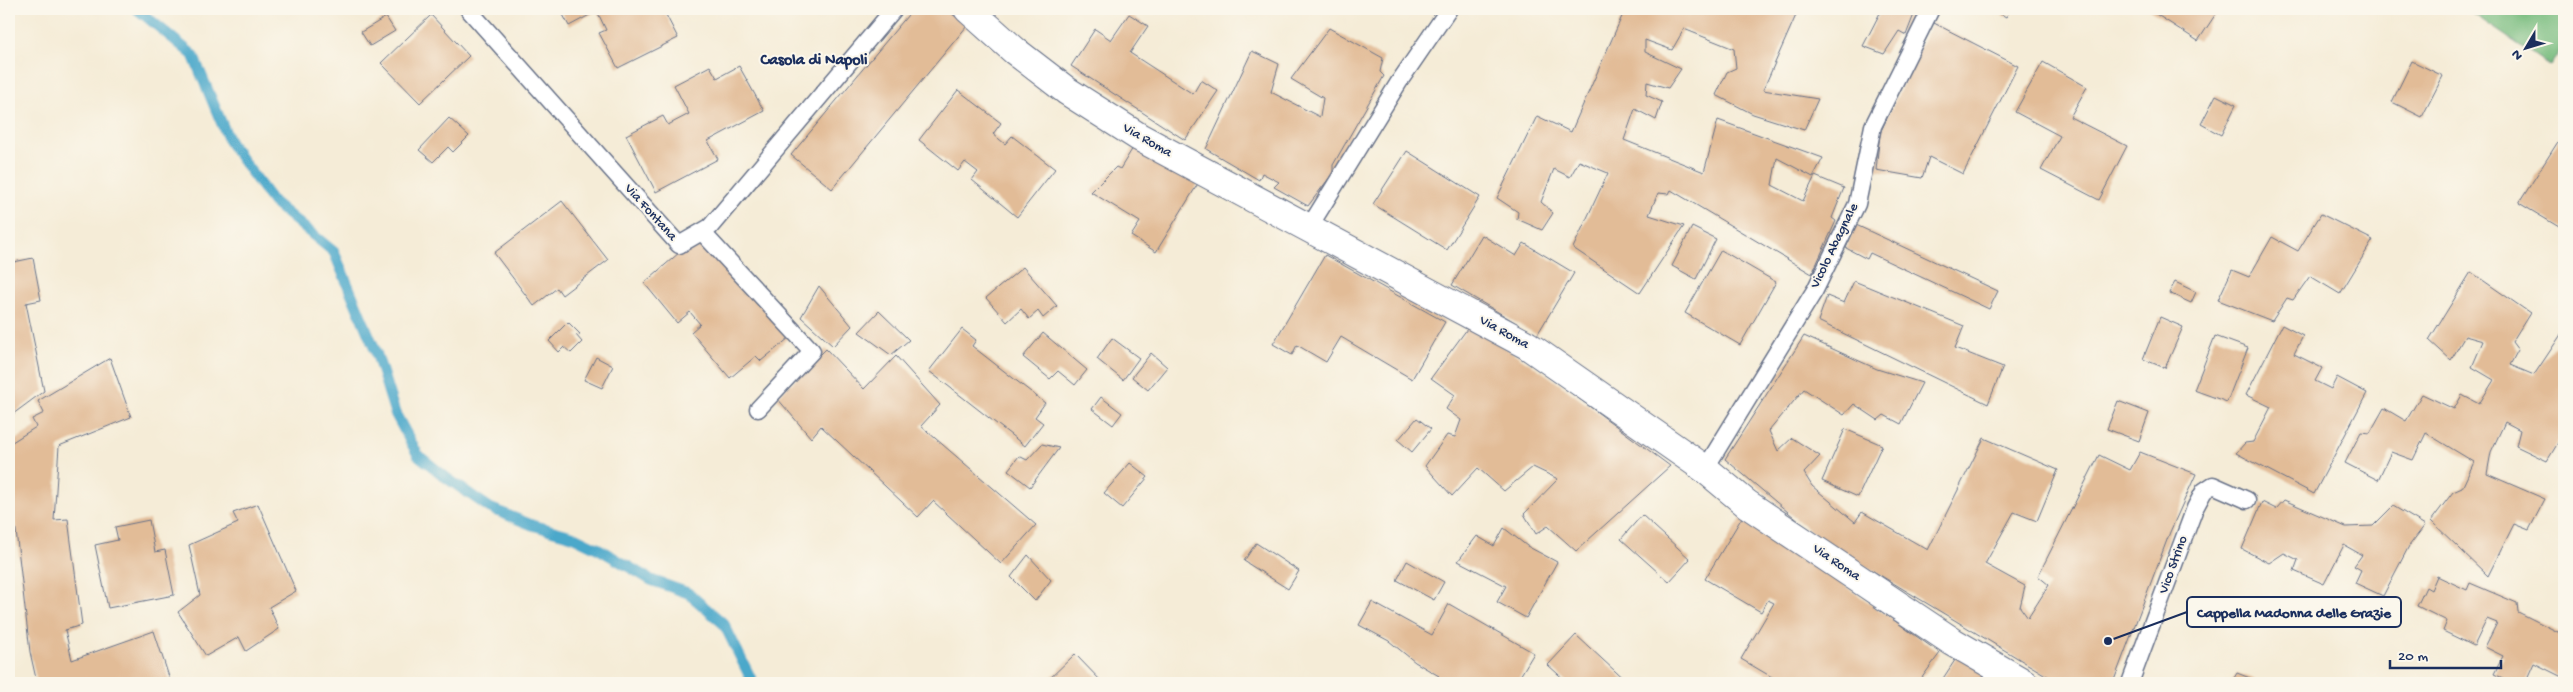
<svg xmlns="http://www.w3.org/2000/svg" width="2573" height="692" font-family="'Gochi Hand',sans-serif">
<rect width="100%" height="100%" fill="#fbf7ec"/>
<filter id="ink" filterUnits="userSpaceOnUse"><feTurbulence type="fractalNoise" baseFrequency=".02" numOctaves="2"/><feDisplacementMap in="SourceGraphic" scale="10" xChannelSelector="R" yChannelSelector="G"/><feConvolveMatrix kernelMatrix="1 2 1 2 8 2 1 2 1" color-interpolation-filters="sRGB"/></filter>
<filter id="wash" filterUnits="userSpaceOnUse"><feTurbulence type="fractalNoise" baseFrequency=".0096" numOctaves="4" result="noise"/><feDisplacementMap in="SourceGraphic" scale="20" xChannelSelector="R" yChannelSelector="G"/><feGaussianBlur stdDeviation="1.12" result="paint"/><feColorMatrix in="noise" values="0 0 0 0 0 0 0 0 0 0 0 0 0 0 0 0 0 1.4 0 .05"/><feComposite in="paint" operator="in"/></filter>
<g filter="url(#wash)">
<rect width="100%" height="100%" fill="#f5ecd7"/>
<path fill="#7abd80" stroke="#4a766f" d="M2466,9H2564V45L2550,66Z"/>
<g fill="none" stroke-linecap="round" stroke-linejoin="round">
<path stroke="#4ca8ca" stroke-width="11" d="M137,9L193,55L230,143L273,202L334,252L376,352L395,413L418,455L448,479L490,508L532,525L572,536L599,549L651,580L688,593L724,624L753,683"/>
</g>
<g id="blocks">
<g fill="#e2bc97">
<path d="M560,9H663L678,38L618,68L599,33L606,30L597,11L569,26Z"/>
<path d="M913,9H946L967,26L832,189L791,155Z"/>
<path d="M1612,9H1788L1797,13L1763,90L1818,99L1804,130L1753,114L1716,95L1727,72L1736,68L1734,49L1684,29L1672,50L1645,40V52L1681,69L1668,88L1647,82L1646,95L1662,102L1656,120L1635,109L1624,140L1704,172L1718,120L1823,158L1813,177L1777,158L1772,185L1803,201L1815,176L1844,188L1832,218L1836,221L1812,274L1671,190L1669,194L1658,193L1649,215L1684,226L1640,293L1573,248L1608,173L1579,161L1570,177L1554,169L1541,202L1553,213L1542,230L1517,219L1518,212L1497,198L1537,116L1571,132L1623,14Z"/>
<path d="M1882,9H1908L1915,12L1906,35L1899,31L1884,54L1863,46Z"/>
<path d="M1992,9H2011L2006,17Z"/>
<path d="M2148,9H2219L2198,41Z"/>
<path d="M1129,14L1148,26L1130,53L1193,94L1201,80L1218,91L1185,140L1071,66L1095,29L1111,40Z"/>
<path d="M431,15L469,56L420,103L381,63Z"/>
<path d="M386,17L395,31L370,46L361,32Z"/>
<path d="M1932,22L2018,66L1963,174L1929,157L1922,178L1876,170L1880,133Z"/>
<path d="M1329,28L1383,58L1380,72L1384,76L1333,165V173L1308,206L1274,187L1279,182L1262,173L1259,180L1206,149L1252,51L1279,64L1271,92L1320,117L1323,98L1291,79Z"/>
<path d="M2412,61L2443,76L2422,117L2392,102Z"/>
<path d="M2043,62L2087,87L2070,117L2127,146L2099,200L2041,170L2060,136L2015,112Z"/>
<path d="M710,66L717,78L739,66L764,111L708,141L718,159L656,192L626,135L663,116L668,125L689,114L674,85Z"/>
<path d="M958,90L1001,123L993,134L1005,144L1012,136L1055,169L1017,217L972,180L978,172L965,162L958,171L919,140Z"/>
<path d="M2216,95L2236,105L2221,135L2201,124Z"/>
<path d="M449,118L469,136L453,152L448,147L433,162L419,150Z"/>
<path d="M2561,137L2564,139V230L2519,203Z"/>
<path d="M1136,143L1199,182L1156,252L1131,236L1140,222L1091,192L1116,167L1120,169Z"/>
<path d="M1407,151L1480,197L1447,250L1373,204Z"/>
<path d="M562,201L608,260L562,295L557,288L534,306L494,253Z"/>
<path d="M2321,214L2373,240L2340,294L2310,276L2293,300L2287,298L2272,321L2218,300L2232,270L2249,277L2272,237L2298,251Z"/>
<path d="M1856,225L1998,291L1989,309L1870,253L1867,259L1846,248Z"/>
<path d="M1692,227L1716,239L1696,279L1672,266Z"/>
<path d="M701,234L789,338L761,361L756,356L730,378L691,332L700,324L690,312L677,323L644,283Z"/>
<path d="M1482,235L1516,256L1524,243L1574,273L1537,335L1452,285Z"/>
<path d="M1721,250L1776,282L1740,345L1685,313Z"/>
<path d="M1325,255L1445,322L1412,379L1341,337L1326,362L1297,345L1292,355L1273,344Z"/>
<path d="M33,258L41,300L26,303L44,391L9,417V263Z"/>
<path d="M1023,267L1057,306L1043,318L1038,311L1029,319L1021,309L1007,322L986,298Z"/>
<path d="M2471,272L2530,313L2512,342L2518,350L2510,365L2534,375L2564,330V433L2547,461L2516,446L2520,430L2505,422L2491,452L2487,474L2545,499L2529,530L2514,524L2488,576L2431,521L2453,492L2462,488L2474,462L2426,433L2413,460L2391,452L2378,480L2345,463L2361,432L2370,433L2384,408L2406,421L2422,394L2454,409L2462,395L2479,404L2494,380L2472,367L2483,341L2465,336L2451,360L2429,340Z"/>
<path d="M1854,281L1964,326L1955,348L2003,367L1988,404L1818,321L1827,296L1844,303Z"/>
<path d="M2175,282L2196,292L2191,303L2169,293Z"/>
<path d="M819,286L852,326L833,346L801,317Z"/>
<path d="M879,311L909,340L891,355L859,332Z"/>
<path d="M2160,317L2183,327L2165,368L2143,359Z"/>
<path d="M568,322L580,334L576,335L582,342L571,353L564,347L559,352L549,341Z"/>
<path d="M1470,325L1547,375L1670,466L1576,551L1548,526L1536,534L1524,514L1558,479L1533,467L1504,491L1478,468L1452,496L1425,466L1447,435L1455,437L1461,420L1446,409L1455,395L1431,378Z"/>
<path d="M2282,325L2303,336L2294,354L2322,368L2315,381L2331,389L2337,377L2367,393L2314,494L2236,453L2245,443L2253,442L2271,407L2246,395Z"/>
<path d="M962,329L976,340L972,346L1045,403L1035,417L1043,423L1025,446L929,371Z"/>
<path d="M1043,333L1087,370L1075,385L1058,371L1050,379L1023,357Z"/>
<path d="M1804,336L1877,369L1922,383L1901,424L1884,415L1878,420L1854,404L1844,415L1804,389L1769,431L1778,451L1792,438L1820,456L1804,473L1812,486L1855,522L1862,512L1928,550L1984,438L2058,470L2037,521L2014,512L1985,564L2025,586L2020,607L2028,618L2049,585L2038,576L2099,455L2130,470L2140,452L2196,474L2170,532L2113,683H2059L1820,539L1725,459Z"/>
<path d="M2215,336L2248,348L2227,402L2194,390Z"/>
<path d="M1112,338L1139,358L1123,380L1097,359Z"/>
<path d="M826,349L864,389L896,356L940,405L921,426L1036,525L1001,564L933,501L918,517L821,426L811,438L777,398Z"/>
<path d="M1151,353L1167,367L1148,390L1132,377Z"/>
<path d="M596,357L613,366L602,388L584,380Z"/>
<path d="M110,358L131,417L59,446L54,520L68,519L82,625L65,630L72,660L154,631L171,683H37L30,652L9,470V444L36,427L32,419L44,413L38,401Z"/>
<path d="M1101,397L1122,413L1113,425L1092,409Z"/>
<path d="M2118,401L2149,413L2139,441L2107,429Z"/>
<path d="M1417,418L1431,429L1412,452L1398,440Z"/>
<path d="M1845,429L1882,445L1858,497L1822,481Z"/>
<path d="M1042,444L1059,448L1030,487L1008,470L1019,456L1027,460Z"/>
<path d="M1130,463L1148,477L1122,508L1104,493Z"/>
<path d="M2284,500L2346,527L2373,526L2393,506L2425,525L2409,546L2383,596L2355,583L2361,570L2354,566L2362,555L2344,545L2324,584L2294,571L2298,560L2284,553L2269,563L2242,549L2262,502L2276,509Z"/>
<path d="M258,504L296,591L269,607L279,629L246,651L239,637L206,656L178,612L200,595L189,545L238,523L233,513Z"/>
<path d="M1744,514L1940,653L1918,683H1862L1857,680L1855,683H1782L1741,659L1774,603L1768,600L1761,612L1705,579Z"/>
<path d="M1642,515L1690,559L1669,582L1621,539Z"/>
<path d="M149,520L155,552L165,550L174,595L108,608L95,545L118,540L115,527Z"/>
<path d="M1504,528L1527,546L1557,562L1526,618L1497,602L1506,586L1458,561L1477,536L1494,546Z"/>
<path d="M1256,543L1299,571L1288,589L1244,561Z"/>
<path d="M1028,555L1051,580L1035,601L1011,577Z"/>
<path d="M1407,561L1444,582L1434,600L1397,580Z"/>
<path d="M2437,576L2467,590L2470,583L2517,603L2518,612L2564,635V678L2534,663L2525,683H2513L2494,674L2503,656L2485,647L2497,623L2487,619L2474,646L2443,631L2447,621L2417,606L2426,587L2431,590Z"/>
<path d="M1372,602L1432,635L1449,604L1534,653L1516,683H1434L1439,676L1415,662L1389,641L1359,625Z"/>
<path d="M1576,635L1628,683H1568L1548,665Z"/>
<path d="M1075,654L1103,683H1045Z"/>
<path d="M1959,654L2003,683H1940Z"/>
<path d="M2237,673L2255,680L2253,683H2231Z"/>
</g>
</g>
</g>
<g filter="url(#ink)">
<use href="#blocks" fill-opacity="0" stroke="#677188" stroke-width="1"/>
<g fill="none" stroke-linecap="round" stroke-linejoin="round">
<defs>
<g id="service">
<path d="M468,9L679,245L710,227L894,9"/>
<path d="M1308,229L1399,82L1449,9"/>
<path d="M702,232L812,351L758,409"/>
<path d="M1705,469L1815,290L1857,204L1873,126L1931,9"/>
<path d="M2130,683L2195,508L2204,491L2213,485L2247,500"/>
</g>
<path id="tertiary" d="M968,9L1015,51L1067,91L1139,137L1527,345L1705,469L1747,504L1953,642L2024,683"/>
</defs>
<use href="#service" stroke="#677188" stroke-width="19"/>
<use href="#tertiary" stroke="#677188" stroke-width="30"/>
<use href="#service" stroke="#fff" stroke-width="16"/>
<use href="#tertiary" stroke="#fff" stroke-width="28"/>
</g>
</g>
<g text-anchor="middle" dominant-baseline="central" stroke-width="4" stroke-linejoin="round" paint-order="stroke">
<g font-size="14" fill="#1b2f5e" stroke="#fbf7ec">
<text transform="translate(1147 141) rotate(30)">Via Roma</text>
<text transform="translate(650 213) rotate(48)">Via Fontana</text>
<text transform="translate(1835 246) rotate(-64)">Vicolo Abagnale</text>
<text transform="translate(1504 333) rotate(29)">Via Roma</text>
<text transform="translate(1836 563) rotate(34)">Via Roma</text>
<text transform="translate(2174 565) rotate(-70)">Vico Strino</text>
</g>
<g font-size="16" font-weight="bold" fill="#1b2f5e" stroke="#fbf7ec">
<text x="814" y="61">Casola di Napoli</text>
</g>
</g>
<path fill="none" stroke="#1b2f5e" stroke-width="2" d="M2108 641L2187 612"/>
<circle fill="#1b2f5e" stroke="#fbf7ec" stroke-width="2" cx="2108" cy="641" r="5"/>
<rect fill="#fbf7ec" stroke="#1b2f5e" stroke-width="2" x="2187" y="597" width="214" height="30" rx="5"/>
<g font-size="15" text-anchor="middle" font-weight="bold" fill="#1b2f5e">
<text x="2294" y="617">Cappella Madonna delle Grazie</text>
</g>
<rect width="2573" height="692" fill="none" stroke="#fbf7ec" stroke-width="30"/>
<g transform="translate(2526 48) rotate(232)" stroke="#fbf7ec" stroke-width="4" paint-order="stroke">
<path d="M0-4L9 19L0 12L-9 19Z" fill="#1b2f5e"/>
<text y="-8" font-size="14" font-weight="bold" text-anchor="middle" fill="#1b2f5e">N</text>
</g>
<path d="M2390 660v8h111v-8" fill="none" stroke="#1b2f5e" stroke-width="2.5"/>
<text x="2398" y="660" font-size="15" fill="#1b2f5e" stroke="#fbf7ec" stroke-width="4" paint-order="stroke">20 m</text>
</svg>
